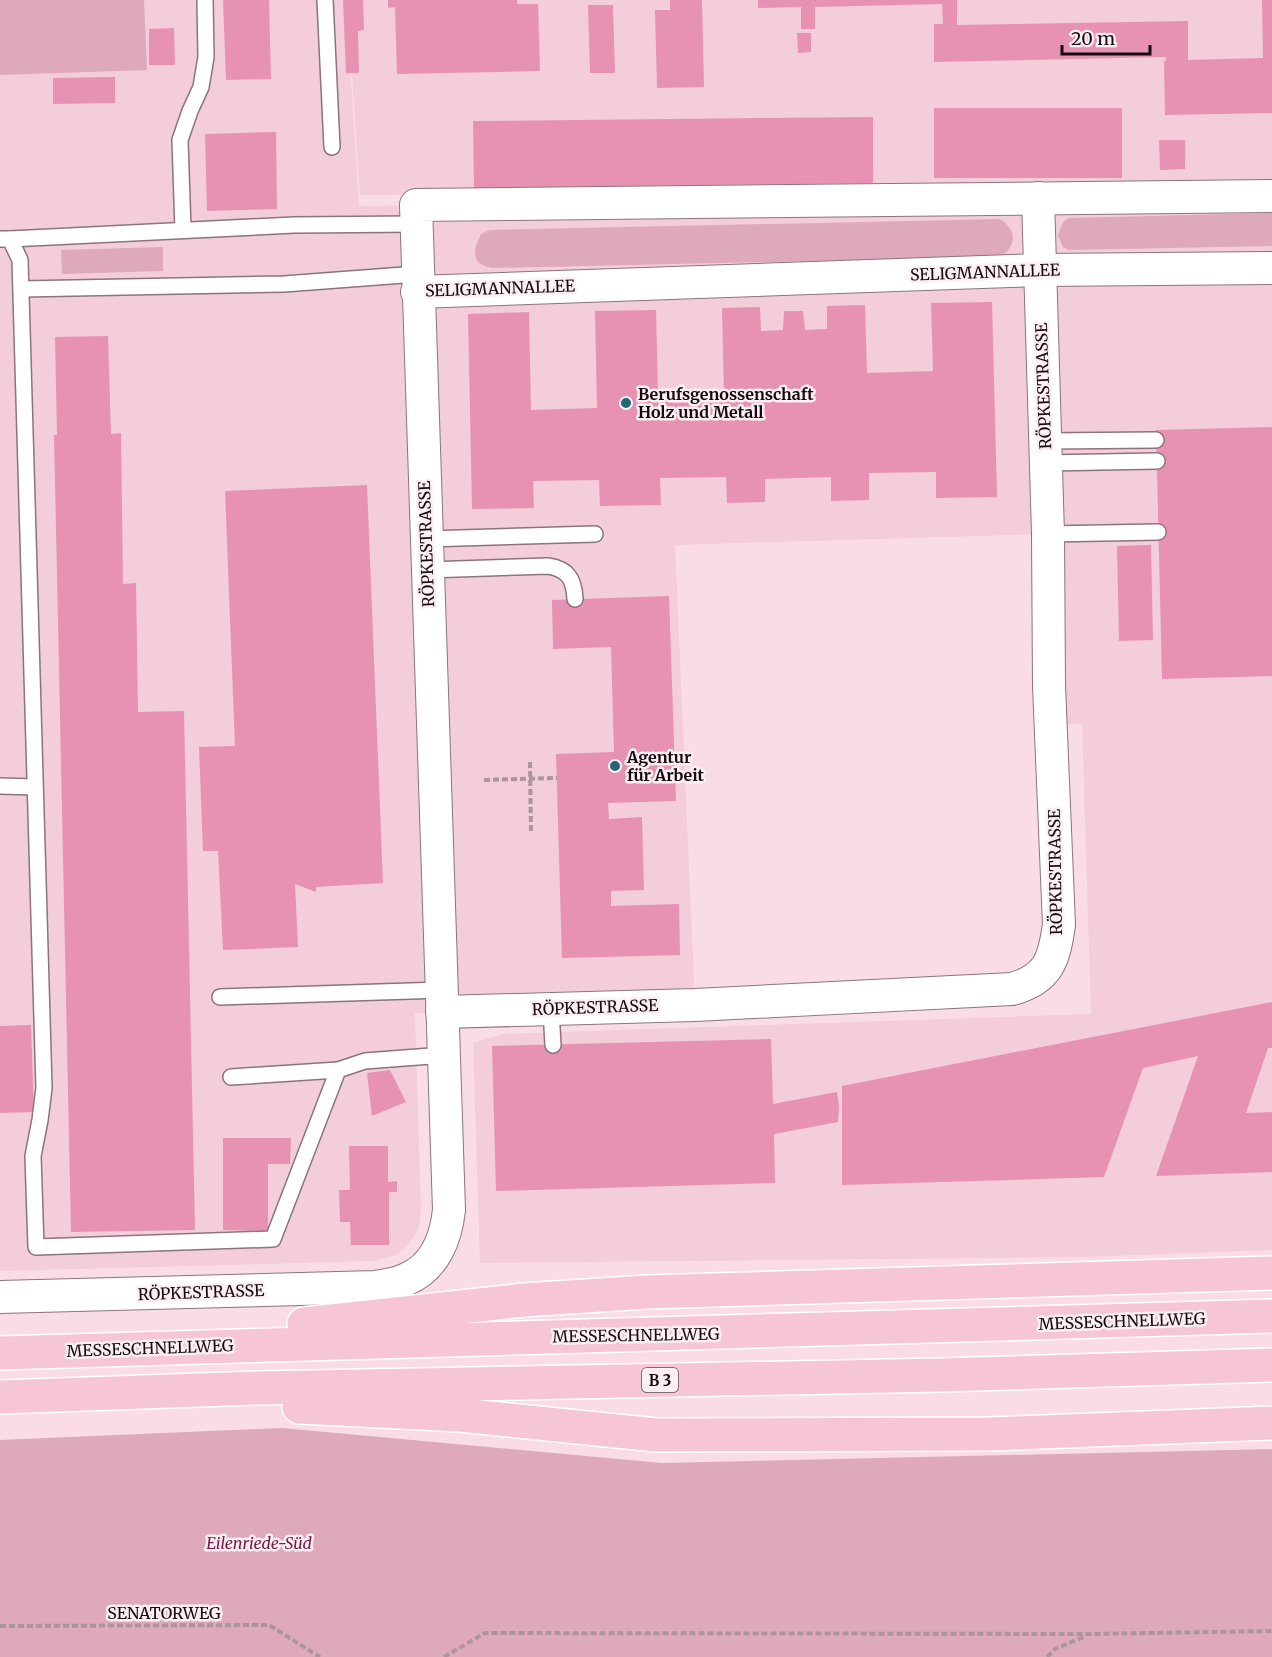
<svg xmlns="http://www.w3.org/2000/svg" width="1272" height="1657" font-family="Merriweather,serif">
<rect width="100%" height="100%" fill="#fadce6"/>
<g fill="#f3cdda">
<path d="M0,0H346L359,206L1272,196V1250L1085,1257L480,1263L473,1043L503,1034L1091,1014L1082,724H1051L1047,534L675,545L695,1005L415,1013L421,1209L420,1223L416,1234L404,1249L396,1255L375,1261L0,1271Z"/>
<path d="M347,0H1272V187L360,195Z"/>
</g>
<g fill="#dea9bb">
<path d="M0,0H144L147,70L0,75Z"/>
<path d="M1272,213V246L1069,250L1063,247L1058,235L1063,222L1069,218Z"/>
<path d="M1000,219C1017,230 1017,246 1000,257L492,268C470,264 473,250 481,234L490,230Z"/>
<path d="M163,247V271L62,274L61,250Z"/>
<path d="M282,1428L662,1463L1272,1449V1657H0V1440Z"/>
</g>
<g fill="#e792b2">
<path d="M223,0H269L271,79L226,80Z"/>
<path d="M343,0H363L364,30L358,31L359,73H346Z"/>
<path d="M388,0H517V4H538L540,71L397,74L395,7L388,8Z"/>
<path d="M670,0H702L704,87L657,88L655,10H670Z"/>
<path d="M758,0H957V25L1188,21V60L1263,58L1262,0H1272V113L1165,115L1164,61H1166V57L934,62V24H943L942,4L815,7V29H801V7L758,8Z"/>
<path d="M588,5H613L615,73H590Z"/>
<path d="M174,28L175,65H149V29Z"/>
<path d="M797,33H811V52L798,53Z"/>
<path d="M115,77V103L53,104V78Z"/>
<rect x="934" y="108" width="188" height="70"/>
<path d="M873,117V183L474,188L473,121Z"/>
<path d="M276,132L277,209L207,211L205,134Z"/>
<path d="M1159,140H1185V169L1160,170Z"/>
<path d="M992,302L997,497L936,498V472L869,473V500L831,501V477L765,479V502L727,503L726,477L660,478L661,505L600,506L599,480L533,481L534,508L472,509L468,314L529,312L531,410L597,408L595,311L656,310L658,395L724,394L722,308L760,307L761,331L783,330L784,311H803L805,330L827,329V306L865,305L867,373L933,371L931,303Z"/>
<path d="M108,336L111,434L121,433L123,584L136,583L138,712L184,711L195,1230L71,1232L54,435H57L55,337Z"/>
<path d="M1272,427V676L1162,679L1156,430Z"/>
<path d="M367,485L383,883L316,887V892L295,884L298,947L223,950L218,851H203L199,747L235,746L225,491Z"/>
<path d="M1151,545L1153,640L1119,641L1117,546Z"/>
<path d="M669,596L676,801L608,803L609,819L642,817L644,890L611,891V906L679,904L680,955L562,958L556,754L614,752L611,647L553,649L552,600Z"/>
<path d="M1272,1002V1048H1268L1246,1113L1272,1112V1172L1156,1176L1198,1056L1143,1068L1104,1177L842,1185V1086Z"/>
<path d="M31,1025L34,1112L0,1113V1026Z"/>
<path d="M771,1039L773,1104L837,1092L839,1106L838,1122L774,1134L775,1183L496,1191L492,1046Z"/>
<path d="M390,1070L406,1102L372,1116L367,1073Z"/>
<path d="M223,1138H291L290,1164H268V1231L223,1230Z"/>
<path d="M349,1146H388V1182L397,1181V1192H389V1245H351L350,1222H340L339,1190H350Z"/>
</g>
<g fill="none" stroke-linecap="round" stroke-linejoin="round">
<defs>
<g id="lane">
<path d="M325,0L332,147"/>
<path d="M183,230L180,140L190,111L201,87L206,57L205,0"/>
<path d="M0,239H10L20,260L44,1088L40,1120L33,1156L36,1247L273,1239L338,1070"/>
<path d="M10,239L294,225L416,224"/>
<path d="M21,289L284,284L417,274"/>
<path d="M1045,441L1156,440"/>
<path d="M1045,463L1157,461"/>
<path d="M1048,534L1158,532"/>
<path d="M426,539L595,534"/>
<path d="M427,570L548,566C568,569 574,579 575,599"/>
<path d="M0,786L35,787"/>
<path d="M220,997L442,990"/>
<path d="M551,1009L553,1045"/>
<path d="M231,1077L338,1070L365,1061L444,1055"/>
</g>
<g id="street">
<path d="M417,292L1039,270L1272,268"/>
<path d="M442,1012L695,1005L1012,989C1049,979 1054,959 1059,925L1049,686L1048,534L1038,198"/>
<path d="M0,1297L375,1287C385,1285 397,1284 407,1279C435,1267 446,1238 449,1210L416,205L1272,196"/>
</g>
<g id="highway">
<path d="M304,1324L524,1300L647,1292L1272,1273"/>
<path d="M0,1353L1272,1316"/>
<path d="M0,1397L257,1388L941,1375L1272,1365"/>
<path d="M299,1407L460,1415L656,1435L990,1434L1272,1423"/>
</g>
</defs>
<use href="#lane" stroke="#8d737c" stroke-width="18"/>
<use href="#street" stroke="#8d737c" stroke-width="34"/>
<use href="#highway" stroke="#fff" stroke-width="36"/>
<g stroke="#ac959d" stroke-width="4" stroke-dasharray="6 3" stroke-linecap="butt">
<path d="M530,762L531,833"/>
<path d="M484,780L557,778"/>
<path d="M0,1626L269,1625L320,1657"/>
<path d="M444,1657L485,1633L1089,1634L1272,1631"/>
<path d="M1047,1657L1055,1649L1086,1636"/>
</g>
<use href="#lane" stroke="#fff" stroke-width="15"/>
<use href="#street" stroke="#fff" stroke-width="32"/>
<use href="#highway" stroke="#f7c6d6" stroke-width="33"/>
</g>
<g fill="#1e6972" stroke="#fbeff3" stroke-width="2">
<circle cx="626" cy="403" r="6"/>
<circle cx="615" cy="766" r="6"/>
</g>
<g text-anchor="middle" dominant-baseline="central" stroke-width="5" stroke-linejoin="round" paint-order="stroke">
<rect fill="#fbeff3" stroke="#5a4f53" stroke-width="1.5" x="642" y="1368" width="36" height="24" rx="4.5"/>
<g font-size="15" font-weight="bold" fill="#150b0f">
<text x="660" y="1380">B 3</text>
</g>
<g font-size="16" fill="#150b0f" stroke="#fbeff3">
<text transform="translate(985 272) rotate(-2)">SELIGMANNALLEE</text>
<text transform="translate(500 288) rotate(-2)">SELIGMANNALLEE</text>
<text transform="translate(1043 386) rotate(-92)">RÖPKESTRASSE</text>
<text transform="translate(426 544) rotate(-92)">RÖPKESTRASSE</text>
<text transform="translate(1055 872) rotate(-91)">RÖPKESTRASSE</text>
<text transform="translate(595 1007) rotate(-2)">RÖPKESTRASSE</text>
<text transform="translate(201 1292) rotate(-2)">RÖPKESTRASSE</text>
<text transform="translate(1122 1321) rotate(-2)">MESSESCHNELLWEG</text>
<text transform="translate(636 1335) rotate(-1)">MESSESCHNELLWEG</text>
<text transform="translate(150 1348) rotate(-2)">MESSESCHNELLWEG</text>
<text x="164" y="1613">SENATORWEG</text>
</g>
<g font-size="16" font-weight="bold" fill="#150b0f" stroke="#fbeff3" text-anchor="start">
<text x="638" y="394">Berufsgenossenschaft<tspan x="638" dy="18">Holz und Metall</tspan></text>
<text x="627" y="757">Agentur<tspan x="627" dy="18">für Arbeit</tspan></text>
</g>
<g font-size="16" font-style="italic" fill="#791747" stroke="#fbeff3">
<text x="259" y="1543">Eilenriede-Süd</text>
</g>
</g>
<path d="M1062 45v9h88v-9" fill="none" stroke="#150b0f" stroke-width="3"/>
<text x="1071" y="45" font-size="18" fill="#150b0f" stroke="#fbeff3" stroke-width="4.5" paint-order="stroke">20 m</text>
</svg>
